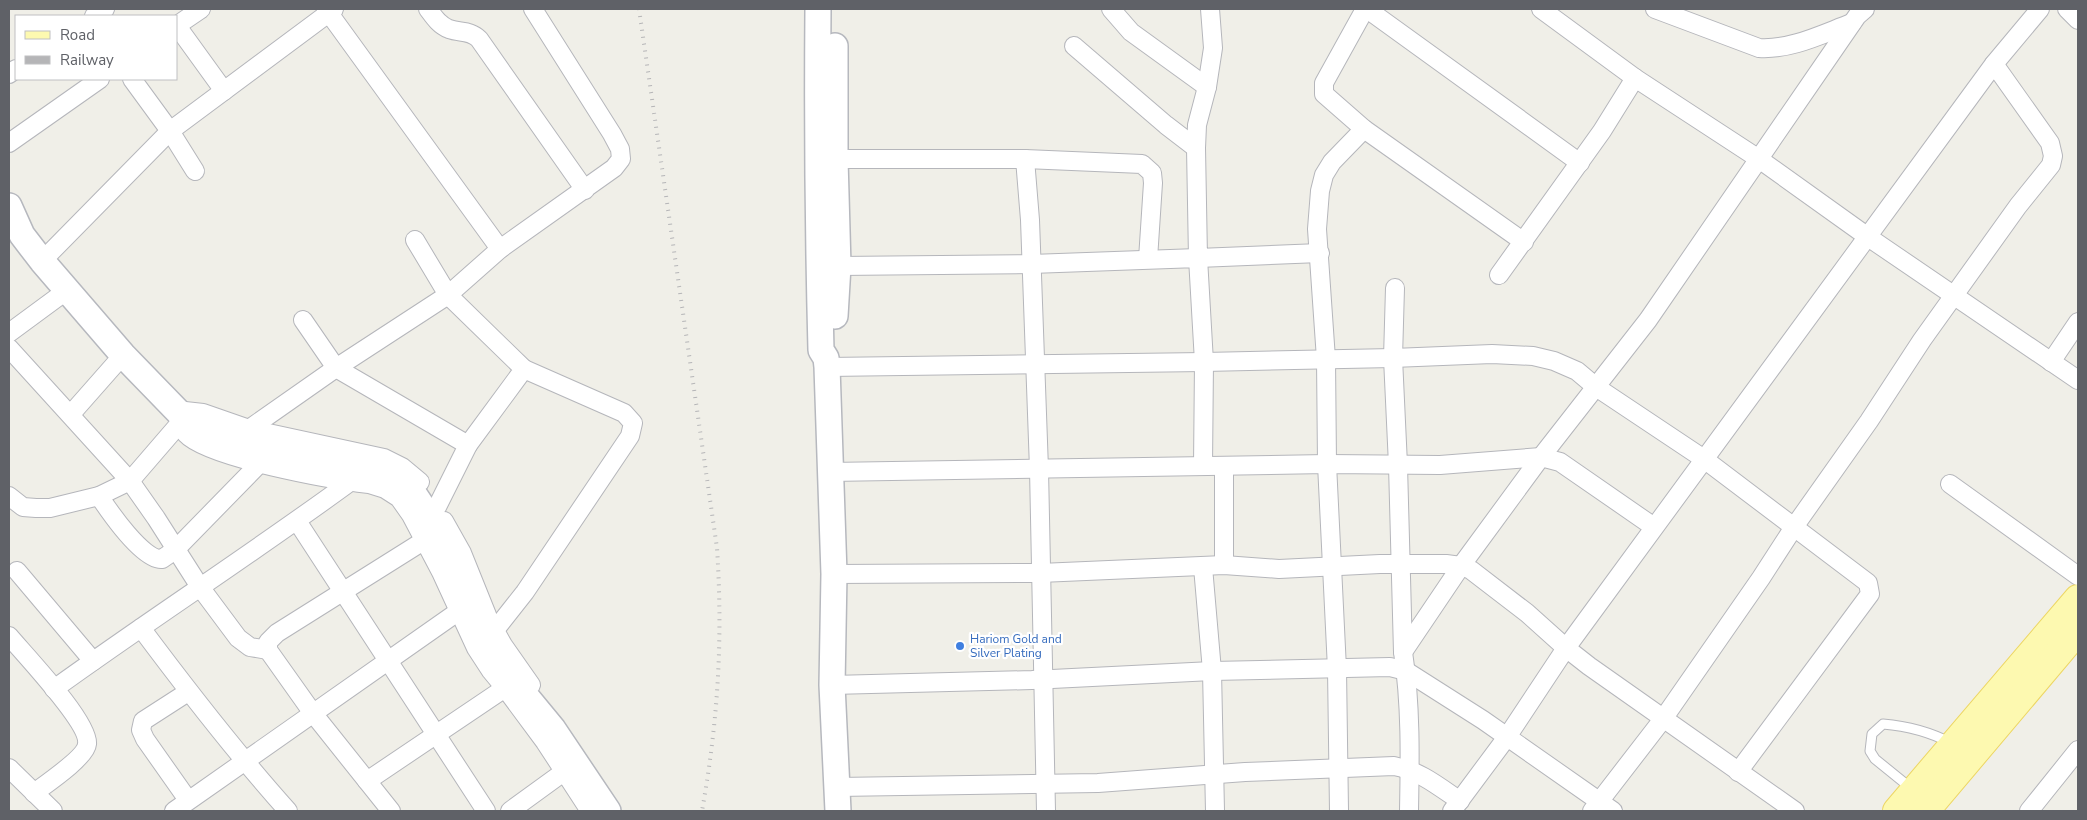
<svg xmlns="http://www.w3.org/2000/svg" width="2087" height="820" font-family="'Nunito Sans',sans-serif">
<rect width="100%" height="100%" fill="#f0efe8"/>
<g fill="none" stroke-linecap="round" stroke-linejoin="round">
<defs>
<path id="lane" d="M1912,789L1875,759L1870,751L1872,734L1883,724C1907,726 1930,732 1951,743"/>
<g id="street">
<path d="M326,9L500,249"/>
<path d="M428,9C434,17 439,25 449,29C460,33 470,30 479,39L585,190"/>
<path d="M1111,9L1131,32L1207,87"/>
<path d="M1210,9L1213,48L1207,87L1197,125L1196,148L1198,258L1320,253"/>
<path d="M1365,9L1324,83V94L1364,129L1524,242"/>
<path d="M1367,9L1580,163"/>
<path d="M1541,9L1635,78"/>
<path d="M1655,9L1759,48C1791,50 1822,34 1852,23"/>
<path d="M2067,9L2078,20"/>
<path d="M94,16L105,9"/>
<path d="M176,26L201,9"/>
<path d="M177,26L224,91"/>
<path d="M1074,46L1166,125L1196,148"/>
<path d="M9,74L16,69"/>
<path d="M132,79L170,131L195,171"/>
<path d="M9,143L100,79"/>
<path d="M835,159H1025L1142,164L1152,173L1153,183L1148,259"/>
<path d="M1025,159L1030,220L1039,469L1046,811"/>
<path d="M42,261L170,131L334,9"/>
<path d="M838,266L1031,264L1198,258L1204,362L1203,466"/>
<path d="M1499,275L1602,131L1635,78L1759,159L1868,237L2078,380"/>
<path d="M1395,288L1393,358L1398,465L1403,652C1411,704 1410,759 1409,811"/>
<path d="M303,320L336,368L468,445L524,369L448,295L415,240"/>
<path d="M9,333L66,291"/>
<path d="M9,348L130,481L156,518L200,587L238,638L250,647L268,650"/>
<path d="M2051,362L2078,322"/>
<path d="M827,367L1204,362L1393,358L1492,354L1533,356L1554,361L1577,371L1596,387L1704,459L1868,583L1870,594L1738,772"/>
<path d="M71,414L123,355"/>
<path d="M249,429L336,368L448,295L500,249L614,168L621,159L620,149L612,134L533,9"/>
<path d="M829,472L1327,464L1440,465L1541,457L1560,462L1654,527"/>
<path d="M420,482L402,467L384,458L249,429L203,413L176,410C178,417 180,428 186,434C208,458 333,480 369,484L385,489L399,498L411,515L441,572L476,648L491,671L505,688L545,742L590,811"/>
<path d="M1950,484L2078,576"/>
<path d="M9,496L23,507L36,508H50L99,496L130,481L180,423"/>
<path d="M99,496C109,511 143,561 162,559L175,550L260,463"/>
<path d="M437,507L468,445"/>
<path d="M297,521L486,811"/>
<path d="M444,521L462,553L489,620L503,645L531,685"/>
<path d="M1224,565V466"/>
<path d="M1203,567L1212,671L1215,811"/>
<path d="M17,571L93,661"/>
<path d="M834,574L1040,573L1224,565L1279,569L1380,564H1446L1461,566L1471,570L1527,613L1566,648L1589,666L1795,811"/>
<path d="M141,628C188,691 236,753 288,811"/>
<path d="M495,630L525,592L630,436L633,423L624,413L524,369"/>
<path d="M9,636C24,654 90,723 87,744C86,757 46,784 34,793"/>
<path d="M1403,652L1461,566L1541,457L1648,320L1857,16L1865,9"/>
<path d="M832,685L1032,680L1212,671L1390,667L1406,671L1483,720L1613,811"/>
<path d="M54,689C151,619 253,553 350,482"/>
<path d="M188,692L143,721L141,730L145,739L188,800"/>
<path d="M9,768L53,811"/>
<path d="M367,781L505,688"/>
<path d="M837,787L1098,783L1245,772L1394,766C1420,771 1438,786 1460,801"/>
<path d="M174,811L459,611"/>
<path d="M391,811L312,712L268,650V642L277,633L425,540"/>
<path d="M510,811L565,771"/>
<path d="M1339,811L1337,669L1327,464L1326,359L1317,229L1320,191L1324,175L1332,162L1364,129"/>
<path d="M1452,811L1507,737L1566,648L1994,64L2040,9"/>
<path d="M1592,811L1663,719L1761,578L1794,527L1869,421L1922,340L2018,206L2051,165L2053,156L2050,143L1994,64"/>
<path d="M2029,811L2078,750"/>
</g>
<g id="secondary">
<path d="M818,9C817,123 818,236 821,350L826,358L827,367L834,574L832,685L838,811"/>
<path d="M835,46V159L838,266L835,316"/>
<path d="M9,206L22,235L42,261L123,355L188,422L201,431L231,441L386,473L400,480L412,491L434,524L490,649L506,672L553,729L608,811"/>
</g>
<g id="primary">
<path d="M1897,811L2078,599"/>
<path d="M1925,811L2078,630"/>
</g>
</defs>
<use href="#lane" stroke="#b5b6bb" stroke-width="11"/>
<use href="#street" stroke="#b5b6bb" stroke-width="20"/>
<use href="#secondary" stroke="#b6b8be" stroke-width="28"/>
<use href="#primary" stroke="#edd663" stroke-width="30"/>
<use href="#lane" stroke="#fff" stroke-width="9"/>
<use href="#street" stroke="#fff" stroke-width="18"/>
<use href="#secondary" stroke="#fff" stroke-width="25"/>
<use href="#primary" stroke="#fdf9b0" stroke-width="28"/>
<path stroke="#b5b5b7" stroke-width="4" stroke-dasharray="1 6" stroke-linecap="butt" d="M639,9L717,548C723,640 718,721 702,811"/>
</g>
<circle fill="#3f7fe0" stroke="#fff" stroke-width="2" cx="960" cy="646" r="5"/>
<g text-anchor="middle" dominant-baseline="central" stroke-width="4.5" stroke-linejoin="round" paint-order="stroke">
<g font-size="12" fill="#366cbe" stroke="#fff" text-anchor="start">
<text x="970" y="639">Hariom Gold and<tspan x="970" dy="14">Silver Plating</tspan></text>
</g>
</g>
<rect width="2087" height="820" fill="none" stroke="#5f6167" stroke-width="20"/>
<rect x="15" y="15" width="162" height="65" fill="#ffffff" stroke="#bfc0c2"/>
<rect x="25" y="31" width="25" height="8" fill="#fdf9b0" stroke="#bfc0c2"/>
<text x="60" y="40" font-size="15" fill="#5f6167">Road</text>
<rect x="25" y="56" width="25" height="8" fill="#b5b5b7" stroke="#bfc0c2"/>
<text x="60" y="65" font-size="15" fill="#5f6167">Railway</text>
</svg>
